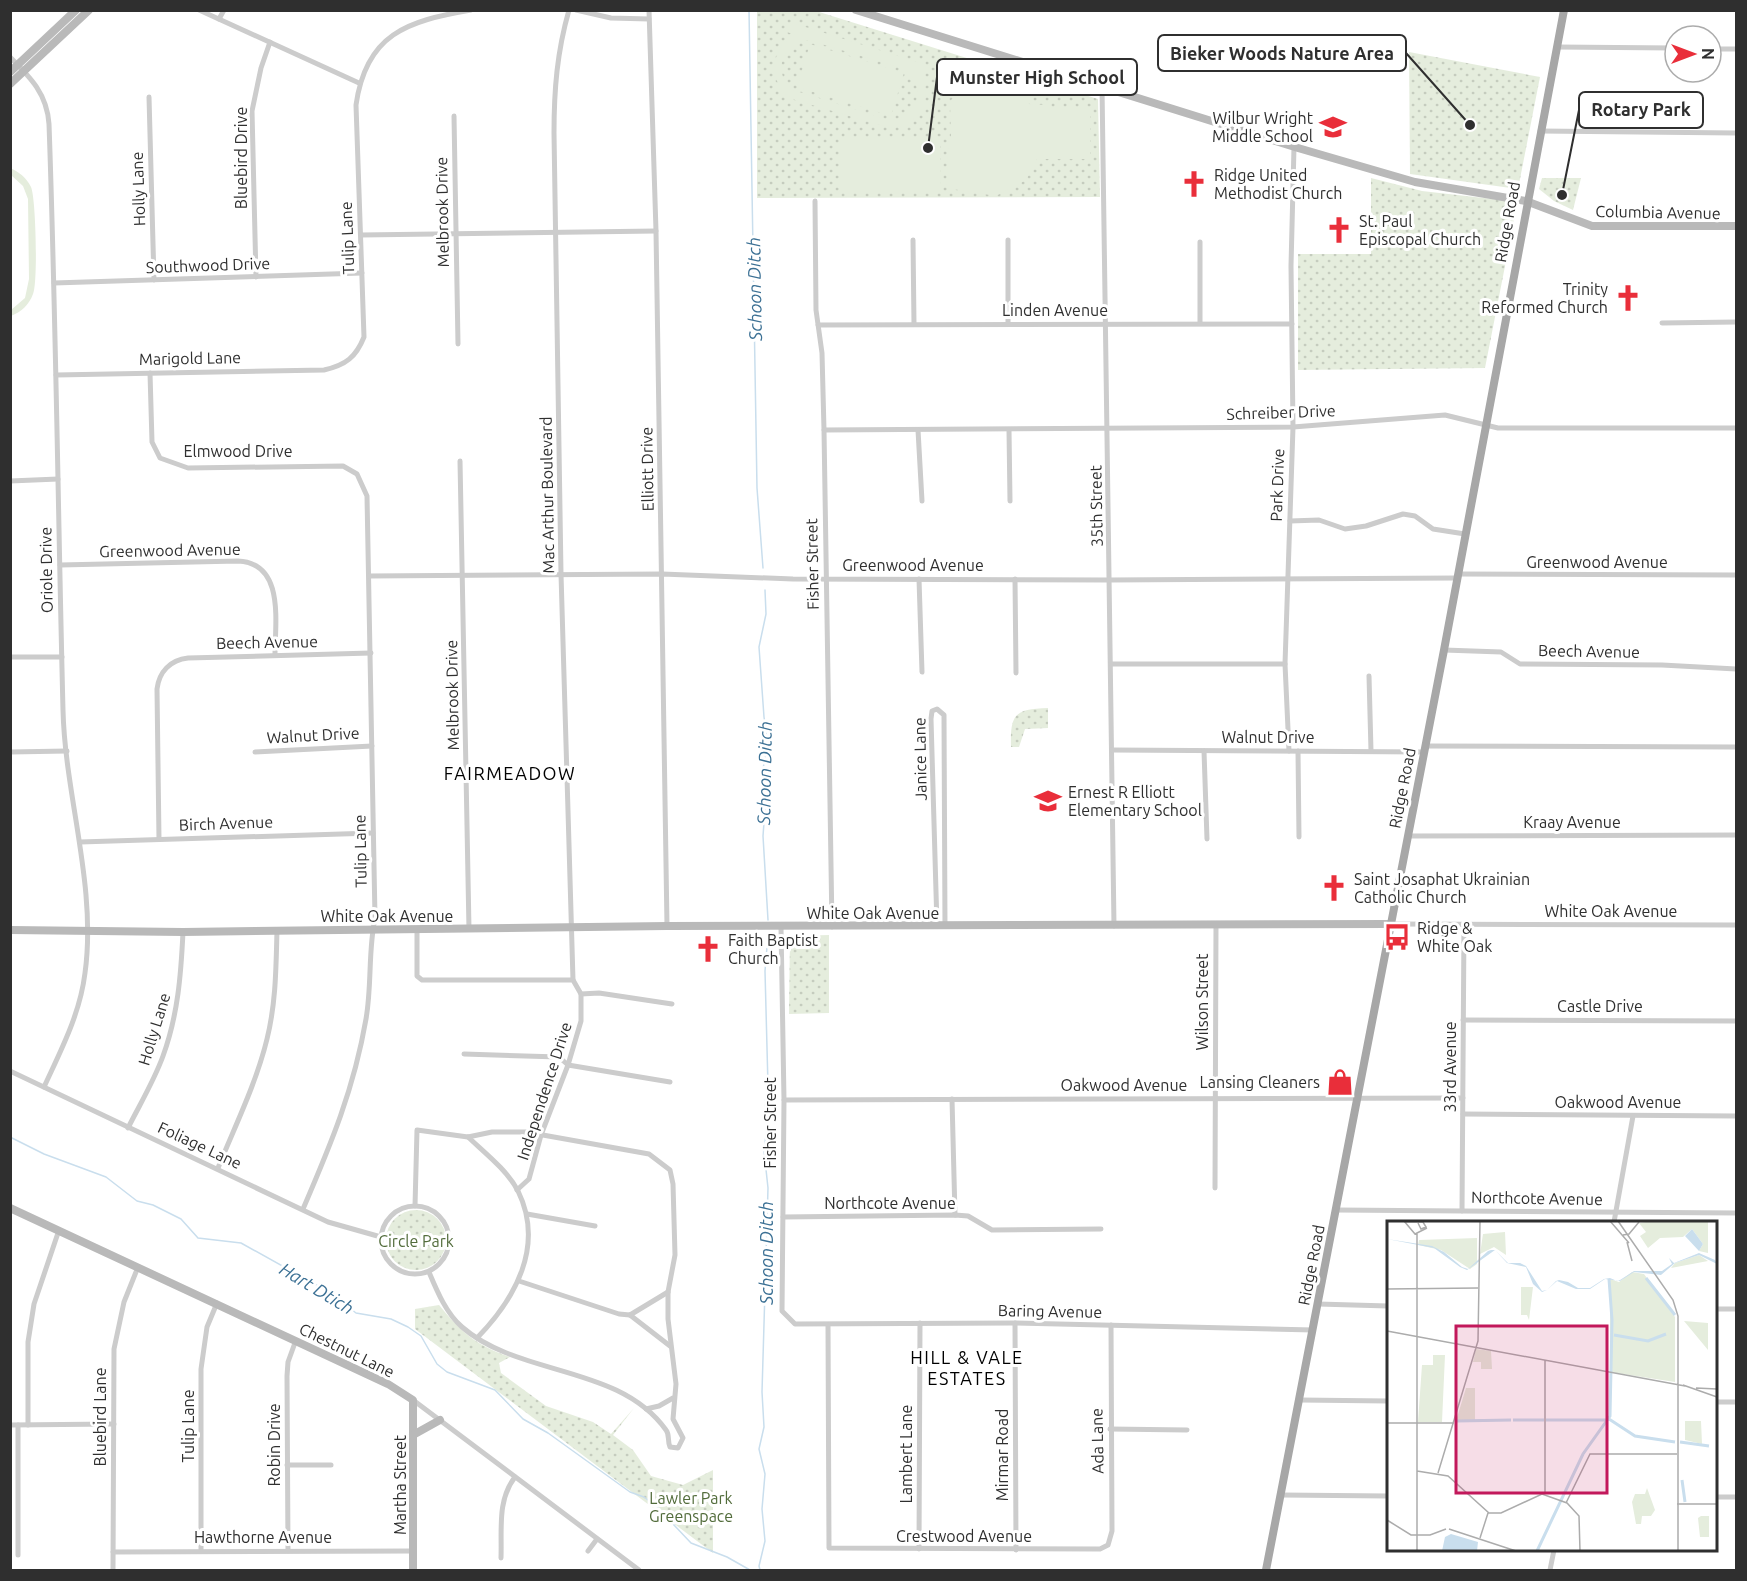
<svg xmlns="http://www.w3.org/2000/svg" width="1747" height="1581" font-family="Ubuntu,sans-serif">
<defs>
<pattern id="grass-dots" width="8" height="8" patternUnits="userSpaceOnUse" patternTransform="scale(1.5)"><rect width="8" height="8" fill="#e5eddd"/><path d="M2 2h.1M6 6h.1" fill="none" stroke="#c5ccbe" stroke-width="1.8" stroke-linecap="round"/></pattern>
</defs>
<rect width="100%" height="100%" fill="#fff"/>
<g fill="url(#grass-dots)">
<path d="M757,11H816L1098,99L1100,197L757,198Z"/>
<path d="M1409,52L1540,77L1518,189L1410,174Z"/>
<path d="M1371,178L1422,191L1510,201L1516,210L1485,368L1298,370V254H1371Z"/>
<path d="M1542,178H1581L1573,210L1554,201L1539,189Z"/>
<path d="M1048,708V728L1025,729L1019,747H1011C1010,714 1015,709 1048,708Z"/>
<path d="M829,935V1013L789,1014L790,936Z"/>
<circle cx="416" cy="1240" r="30"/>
<path d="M439,1305C462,1333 476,1345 510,1357L499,1363L501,1373L546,1406L593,1422L611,1434L634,1408L613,1435L633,1450L651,1476L683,1485L713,1470V1553L415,1329V1309Z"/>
</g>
<g fill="#e5eddd" fill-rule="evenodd">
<path d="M796,24L927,65L924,75H921C934,100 918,127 890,128L795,100L784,93L774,76V62L782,44L795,35L787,32L791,25ZM808,40L904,69C928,85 918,120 889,120L793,90C772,73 781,44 808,40Z"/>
<path d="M810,44L904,73L891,116L797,87Z"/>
<path d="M955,96L1025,97L1029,104L1045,105V108H1090V159H1037L1026,180L996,196L946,188L949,138H951L950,101Z"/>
<path d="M841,137H940L941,192H841Z"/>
<path d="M10,168C19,172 26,177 31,187C36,198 38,283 33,294C29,305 21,312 11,316V310L25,298L29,279L28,199L23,186L11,175Z"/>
</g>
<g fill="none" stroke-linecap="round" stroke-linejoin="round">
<g stroke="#c9deed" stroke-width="1.5">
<path d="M749,10L757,488L763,568"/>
<path d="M765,590L766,614L759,647L764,717L768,743L762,774L766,795L763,836L768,920"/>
<path d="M10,1137L44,1154L106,1177L137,1201L153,1205L181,1219L198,1238L241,1243L331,1293L356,1313L391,1319L408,1327L421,1336L437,1364L447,1372L495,1390L523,1419L548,1433L630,1492L644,1497L656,1506L691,1543L727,1557L750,1570"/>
<path d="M760,1570L759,1566L765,1541L762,1509L765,1474L759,1449L764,1427L762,1392L768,1188L764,1151L767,1126L765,1103L768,1086L765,971L768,935"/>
</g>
<g stroke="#ccc" stroke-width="5">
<path d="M199,10L359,83"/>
<path d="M569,10C557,52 554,90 554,133L561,574L573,980"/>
<path d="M576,10L611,18L649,19"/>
<path d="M649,10L656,231L667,926"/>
<path d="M219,19L224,10"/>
<path d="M1557,47L1675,48"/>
<path d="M1711,49H1736"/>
<path d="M10,57C31,78 47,94 49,124C56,319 58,515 63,710C65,796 97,886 85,973C80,1014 61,1050 44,1087"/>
<path d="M1102,87L1114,926"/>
<path d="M149,97L154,280"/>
<path d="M454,116L458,344"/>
<path d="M1540,131L1736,133"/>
<path d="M815,201L816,310L822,353L824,430L832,927"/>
<path d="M361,235L656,231"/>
<path d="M913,240L914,324"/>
<path d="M1008,240V324"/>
<path d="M1200,242V323"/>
<path d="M256,277L252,111L261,68L270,42"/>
<path d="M54,283L362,273"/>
<path d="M1662,323L1736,322"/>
<path d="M818,325L1292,324"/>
<path d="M150,373L152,442L160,458L188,468L343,466L357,474L367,496L375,918C368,951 372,985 366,1019C354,1089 331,1144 303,1209"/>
<path d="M56,375L324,370C346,365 356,357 364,337L356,105C366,34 407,21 471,10"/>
<path d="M824,430L1293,427L1445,415L1498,428H1736"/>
<path d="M918,430L922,501"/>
<path d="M1009,430L1010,501"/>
<path d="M460,461L469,929"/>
<path d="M10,481L58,479"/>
<path d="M1290,521L1319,520L1345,529L1366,526L1403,514L1415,516L1433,529L1465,534"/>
<path d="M60,565L238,561C285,563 275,622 275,655"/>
<path d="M1458,574L1736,575"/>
<path d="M369,576L662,574L793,579L1110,580L1457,578"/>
<path d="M919,579L922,672"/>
<path d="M1015,579L1016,673"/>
<path d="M1444,650L1501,652L1520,664L1662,665L1736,669"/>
<path d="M10,657H62"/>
<path d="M1111,664H1285"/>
<path d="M1369,676L1371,751"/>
<path d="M1426,746L1736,747"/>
<path d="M1112,750L1425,752"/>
<path d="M1204,751L1207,839"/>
<path d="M1289,751L1285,664L1293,427L1291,266L1294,147"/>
<path d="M1298,751L1299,837"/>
<path d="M10,752L67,751"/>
<path d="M255,752L372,746"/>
<path d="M1408,836L1736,835"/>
<path d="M159,839L157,689C159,672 170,660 188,658L371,653"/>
<path d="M80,842L373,833"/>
<path d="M1391,924L1736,925"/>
<path d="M937,926L931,719L932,711L937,709L944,715L945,926"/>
<path d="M781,927L784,1100L782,1311L795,1324L1015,1323L1313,1330"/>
<path d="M417,930V976L422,980H573L581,994L599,993L672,1004"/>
<path d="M1463,1020L1736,1021"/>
<path d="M464,1054L559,1057L568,1065L670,1082"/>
<path d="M10,1071L328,1222L381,1237"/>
<path d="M952,1099L955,1215"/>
<path d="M784,1100L1463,1098"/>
<path d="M1463,1114L1736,1116"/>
<path d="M128,1128C140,1104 154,1081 163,1056C178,1015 181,974 183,932"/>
<path d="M468,1137C485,1153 507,1170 518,1191C545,1246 515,1299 477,1338"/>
<path d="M218,1168C235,1126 256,1084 267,1039C276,1003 276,967 277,930"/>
<path d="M1215,1188L1216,925"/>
<path d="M517,1190L529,1179L541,1135L568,1065L581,1021V994"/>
<circle cx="415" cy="1240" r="34"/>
<path d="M415,1206L417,1130L468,1137L492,1132H526L649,1154L670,1170L673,1184L675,1255L668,1292V1319L676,1384L673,1419L683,1438L678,1448L670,1447C667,1440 670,1435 666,1430C619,1364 519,1377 462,1327C446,1313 437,1291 429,1272"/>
<path d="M1337,1210L1736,1213"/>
<path d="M1462,1211L1464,924"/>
<path d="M527,1214L595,1226"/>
<path d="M783,1217L955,1215L968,1216L992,1230L1101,1229"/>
<path d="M1614,1222L1633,1116"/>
<path d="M519,1281L619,1314L630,1315L668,1292"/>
<path d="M1318,1304L1388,1306"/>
<path d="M1716,1309H1736"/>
<path d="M630,1315L670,1346"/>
<path d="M1015,1323L1016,1550"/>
<path d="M828,1325L829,1548L1100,1549L1108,1545L1112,1531L1111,1325"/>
<path d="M413,1400L639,1570"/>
<path d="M1300,1400L1388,1401"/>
<path d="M1716,1402H1736"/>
<path d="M646,1409L659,1406L673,1398"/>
<path d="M10,1425L114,1424"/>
<path d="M18,1425V1555"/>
<path d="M28,1425V1342L34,1304L59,1230"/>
<path d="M1110,1429L1187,1430"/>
<path d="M287,1465H331"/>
<path d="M1281,1495L1388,1496"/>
<path d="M1716,1497H1736"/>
<path d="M919,1549L920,1323"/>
<path d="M201,1550V1369L207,1327L217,1303"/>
<path d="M288,1551L287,1376L288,1362L296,1340"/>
<path d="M588,1551L597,1539"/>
<path d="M113,1552L413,1551"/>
<path d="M501,1558C502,1530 497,1500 515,1477"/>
<path d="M113,1570L114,1349L124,1302L138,1267"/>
<path d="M1550,1570L1554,1550"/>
</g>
<g stroke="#b9b9b9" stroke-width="8">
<path d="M856,10L1298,148L1415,182L1526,201L1592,226H1736"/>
<path d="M10,72L76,10"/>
<path d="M10,84L89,10"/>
<path d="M10,930L183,932L667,926L1391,924"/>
<path d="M10,1208L388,1384L413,1400V1570"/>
<path d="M413,1435L440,1420"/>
</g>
<path stroke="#a7a7a7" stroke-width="8" d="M1266,1570L1444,650L1564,10"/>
</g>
<defs>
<symbol id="school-bare" viewBox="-9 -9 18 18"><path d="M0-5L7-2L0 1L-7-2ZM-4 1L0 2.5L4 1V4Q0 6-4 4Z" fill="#e92e3a" stroke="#fff" stroke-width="2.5" paint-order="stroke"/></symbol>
<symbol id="church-bare" viewBox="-9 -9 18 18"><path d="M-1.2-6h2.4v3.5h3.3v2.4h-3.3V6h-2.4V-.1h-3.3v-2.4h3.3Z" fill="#e92e3a" stroke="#fff" stroke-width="2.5" paint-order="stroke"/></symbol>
<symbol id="bus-bare" viewBox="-9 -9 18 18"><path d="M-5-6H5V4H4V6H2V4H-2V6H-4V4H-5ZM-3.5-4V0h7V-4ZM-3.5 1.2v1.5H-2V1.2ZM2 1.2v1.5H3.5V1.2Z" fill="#e92e3a" stroke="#fff" stroke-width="2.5" paint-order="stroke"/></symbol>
<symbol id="shop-bare" viewBox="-9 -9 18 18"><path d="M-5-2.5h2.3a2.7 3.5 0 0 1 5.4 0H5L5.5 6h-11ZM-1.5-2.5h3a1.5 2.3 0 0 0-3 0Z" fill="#e92e3a" stroke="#fff" stroke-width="2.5" paint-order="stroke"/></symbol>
</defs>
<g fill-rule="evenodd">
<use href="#school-bare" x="1314" y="108" width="38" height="38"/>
<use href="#church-bare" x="1175" y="165" width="38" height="38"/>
<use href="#church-bare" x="1320" y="211" width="38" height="38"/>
<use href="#church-bare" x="1609" y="279" width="38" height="38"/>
<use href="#school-bare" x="1029" y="782" width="38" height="38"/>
<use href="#church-bare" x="1315" y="869" width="38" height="38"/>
<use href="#bus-bare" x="1378" y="918" width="38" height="38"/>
<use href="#church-bare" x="689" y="930" width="38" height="38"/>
<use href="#shop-bare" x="1321" y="1063" width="38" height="38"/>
</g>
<g text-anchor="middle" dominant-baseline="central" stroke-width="6" stroke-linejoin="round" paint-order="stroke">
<g font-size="16" fill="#2f2f2f" stroke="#fff" text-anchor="start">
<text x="1313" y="118" text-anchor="end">Wilbur Wright<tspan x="1313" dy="18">Middle School</tspan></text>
<text x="1214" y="175">Ridge United<tspan x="1214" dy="18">Methodist Church</tspan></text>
<text x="1359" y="221">St. Paul<tspan x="1359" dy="18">Episcopal Church</tspan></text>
<text x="1608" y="289" text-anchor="end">Trinity<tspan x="1608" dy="18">Reformed Church</tspan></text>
<text x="1068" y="792">Ernest R Elliott<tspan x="1068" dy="18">Elementary School</tspan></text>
<text x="1354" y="879">Saint Josaphat Ukrainian<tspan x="1354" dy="18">Catholic Church</tspan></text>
<text x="1417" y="928">Ridge &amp;<tspan x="1417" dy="18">White Oak</tspan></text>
<text x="728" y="940">Faith Baptist<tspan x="728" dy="18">Church</tspan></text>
<text x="1320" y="1082" text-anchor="end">Lansing Cleaners</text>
</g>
<g font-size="16" fill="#2f2f2f" stroke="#fff">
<text transform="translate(241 158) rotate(-90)">Bluebird Drive</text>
<text transform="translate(138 189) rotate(-92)">Holly Lane</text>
<text transform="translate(442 212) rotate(-91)">Melbrook Drive</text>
<text transform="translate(1658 212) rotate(1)">Columbia Avenue</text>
<text transform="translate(1507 222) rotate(-80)">Ridge Road</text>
<text transform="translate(347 238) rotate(-92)">Tulip Lane</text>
<text transform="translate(208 265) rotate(-2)">Southwood Drive</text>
<text x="1055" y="310">Linden Avenue</text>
<text transform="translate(190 358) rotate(-1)">Marigold Lane</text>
<text transform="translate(1281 412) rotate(-2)">Schreiber Drive</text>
<text x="238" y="451">Elmwood Drive</text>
<text transform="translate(647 469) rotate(-91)">Elliott Drive</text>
<text transform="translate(1277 485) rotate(-88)">Park Drive</text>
<text transform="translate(547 495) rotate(-91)">Mac Arthur Boulevard</text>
<text transform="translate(1096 506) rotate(-91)">35th Street</text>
<text transform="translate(170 550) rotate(-1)">Greenwood Avenue</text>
<text x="1597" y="562">Greenwood Avenue</text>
<text transform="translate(812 564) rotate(-91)">Fisher Street</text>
<text x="913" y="565">Greenwood Avenue</text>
<text transform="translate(46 570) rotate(-91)">Oriole Drive</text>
<text transform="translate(267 642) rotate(-1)">Beech Avenue</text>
<text transform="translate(1589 651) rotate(1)">Beech Avenue</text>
<text transform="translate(452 695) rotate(-91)">Melbrook Drive</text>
<text transform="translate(313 735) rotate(-3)">Walnut Drive</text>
<text x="1268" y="737">Walnut Drive</text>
<text transform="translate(920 759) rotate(-91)">Janice Lane</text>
<text transform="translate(1402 788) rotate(-79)">Ridge Road</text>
<text x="1572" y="822">Kraay Avenue</text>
<text transform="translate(226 823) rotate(-2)">Birch Avenue</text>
<text transform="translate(360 851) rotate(-91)">Tulip Lane</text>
<text x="1611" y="911">White Oak Avenue</text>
<text x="873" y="913">White Oak Avenue</text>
<text x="387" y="916">White Oak Avenue</text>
<text transform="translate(1202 1002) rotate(-90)">Wilson Street</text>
<text x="1600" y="1006">Castle Drive</text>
<text transform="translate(154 1029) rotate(-73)">Holly Lane</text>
<text transform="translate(1450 1067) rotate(-90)">33rd Avenue</text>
<text x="1124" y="1085">Oakwood Avenue</text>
<text transform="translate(544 1091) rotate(-72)">Independence Drive</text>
<text x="1618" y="1102">Oakwood Avenue</text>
<text transform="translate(770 1123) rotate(-90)">Fisher Street</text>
<text transform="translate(200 1145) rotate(25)">Foliage Lane</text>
<text transform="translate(1537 1198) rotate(1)">Northcote Avenue</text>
<text x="890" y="1203">Northcote Avenue</text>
<text transform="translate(1311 1265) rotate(-79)">Ridge Road</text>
<text transform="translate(1050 1311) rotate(1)">Baring Avenue</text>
<text transform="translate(347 1350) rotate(26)">Chestnut Lane</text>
<text transform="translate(100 1417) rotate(-90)">Bluebird Lane</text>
<text transform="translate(188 1426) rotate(-90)">Tulip Lane</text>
<text transform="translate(1097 1441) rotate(-91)">Ada Lane</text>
<text transform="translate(274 1445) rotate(-90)">Robin Drive</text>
<text transform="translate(906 1454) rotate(-90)">Lambert Lane</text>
<text transform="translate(1002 1455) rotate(-90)">Mirmar Road</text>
<text transform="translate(400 1485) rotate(-90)">Martha Street</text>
<text x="964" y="1536">Crestwood Avenue</text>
<text x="263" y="1537">Hawthorne Avenue</text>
</g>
<g font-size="16" fill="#526c3b" stroke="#fff">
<text x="416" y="1241">Circle Park</text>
<text x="691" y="1498">Lawler Park<tspan x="691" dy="18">Greenspace</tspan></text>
</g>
<g font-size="18" font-style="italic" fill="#3b7094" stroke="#fff">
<text transform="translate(754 289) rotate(-91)">Schoon Ditch</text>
<text transform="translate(764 773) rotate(-89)">Schoon Ditch</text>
<text transform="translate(766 1253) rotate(-90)">Schoon Ditch</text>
<text transform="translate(317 1288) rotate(31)">Hart Dtich</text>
</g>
<g font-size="18" letter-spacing="1.5" fill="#000" stroke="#fff">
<text x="510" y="773">FAIRMEADOW</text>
<text x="967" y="1357">HILL &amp; VALE<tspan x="967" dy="21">ESTATES</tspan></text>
</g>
</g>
<g transform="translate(1387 1221)">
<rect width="330" height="330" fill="#fff"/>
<path d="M259,1H321V32L312,30L316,23L305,8L296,16L273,17L261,27L253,15L259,11L252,2ZM118,11L119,34L107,26L93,33L96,13ZM90,17V43L83,48L54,29L31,24L32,19ZM245,51L257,53L288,96V161L223,151V58L232,61ZM134,66H146L142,99L140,94H134ZM297,100L321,102V129ZM89,128L104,130L105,148H94V141H86ZM46,134H58L55,201H31L35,144H46ZM79,167H88V200H69ZM298,200H314L315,223L298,219ZM260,267L268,289L264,295H255L254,303H249L245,281L248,273H258Z" fill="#e5eddd"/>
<path d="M312,34L321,40L284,47L288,42ZM314,295H322V316H313L311,297Z" fill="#e5eddd"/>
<path d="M80,168H85L88,177V192H83L82,187L75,198L72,196L76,184L82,186L79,181Z" fill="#e5eddd"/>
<path d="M305,8L316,23L312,30L298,15ZM0,18L45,25L57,31L75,46L81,48L101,30L104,29H108L121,42H133L139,45L155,70L160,69L169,60L172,59L181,61L191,67H203L217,58L223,57L230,60L233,59L247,50H275L285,43L282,37L287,42L312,32L328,39L330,43L312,34L288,42L274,54L247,51L233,60L218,58L203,68H189L170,60L160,69L155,71L146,63L139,46L120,42L108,29L80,49L73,46L47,27ZM64,313L91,321L90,330H55L58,316Z" fill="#c9deed"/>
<path fill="none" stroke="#c9deed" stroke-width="3" d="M259,57L288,94M227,114L261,120L279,113M222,198L248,215L288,221M126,199H157M159,199H220M69,200L124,199M293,221L322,225M295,259L298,281M150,330L196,233L223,195L225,99L222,58"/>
<path fill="none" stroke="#acacac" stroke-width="1.5" d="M13,0L36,1L39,6L34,8L31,2M17,0L28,13L40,7M223,0L242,22M231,0L286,79L291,95V125M30,12V330M236,14L242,13L252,1M240,21L245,40M0,68L91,67M0,110L298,165M291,123V330M158,139V272M296,164L330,176M309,167L330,168M0,202H67M30,250L61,255L102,292H114L155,273L180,282L192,295L193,330M51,252L91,120L93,0M179,282L203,233H290M290,283H330M0,299L24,314H43L59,308M62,308L129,330M93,317L101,292"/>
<path fill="#c2185b" fill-opacity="0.15" stroke="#c2185b" stroke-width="3" d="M69,105H220V272H69Z"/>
<rect width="330" height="330" fill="none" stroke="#2f2f2f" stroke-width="3"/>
</g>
<path fill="none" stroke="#2f2f2f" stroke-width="2" d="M1470 125L1406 53M928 148L937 77M1562 195L1579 110"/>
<g fill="#2f2f2f" stroke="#fff" stroke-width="2">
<circle cx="1470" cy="125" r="6"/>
<circle cx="928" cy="148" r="6"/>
<circle cx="1562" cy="195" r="6"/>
</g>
<g fill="#fff" stroke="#2f2f2f" stroke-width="2">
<rect x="1158" y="35" width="248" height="36" rx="6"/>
<rect x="937" y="59" width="200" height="36" rx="6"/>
<rect x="1579" y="92" width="124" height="36" rx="6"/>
</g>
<g font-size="18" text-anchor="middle" font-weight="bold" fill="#2f2f2f">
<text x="1282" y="60">Bieker Woods Nature Area</text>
<text x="1037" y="84">Munster High School</text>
<text x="1641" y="116">Rotary Park</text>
</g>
<rect width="1747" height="1581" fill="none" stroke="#2f2f2f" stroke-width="24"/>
<g transform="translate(1693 54) rotate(90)"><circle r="28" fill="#ffffff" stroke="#acacac" stroke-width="1.5"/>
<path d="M0-4.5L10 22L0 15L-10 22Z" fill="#e92e3a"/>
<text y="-9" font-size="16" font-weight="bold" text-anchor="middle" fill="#2f2f2f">N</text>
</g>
</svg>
